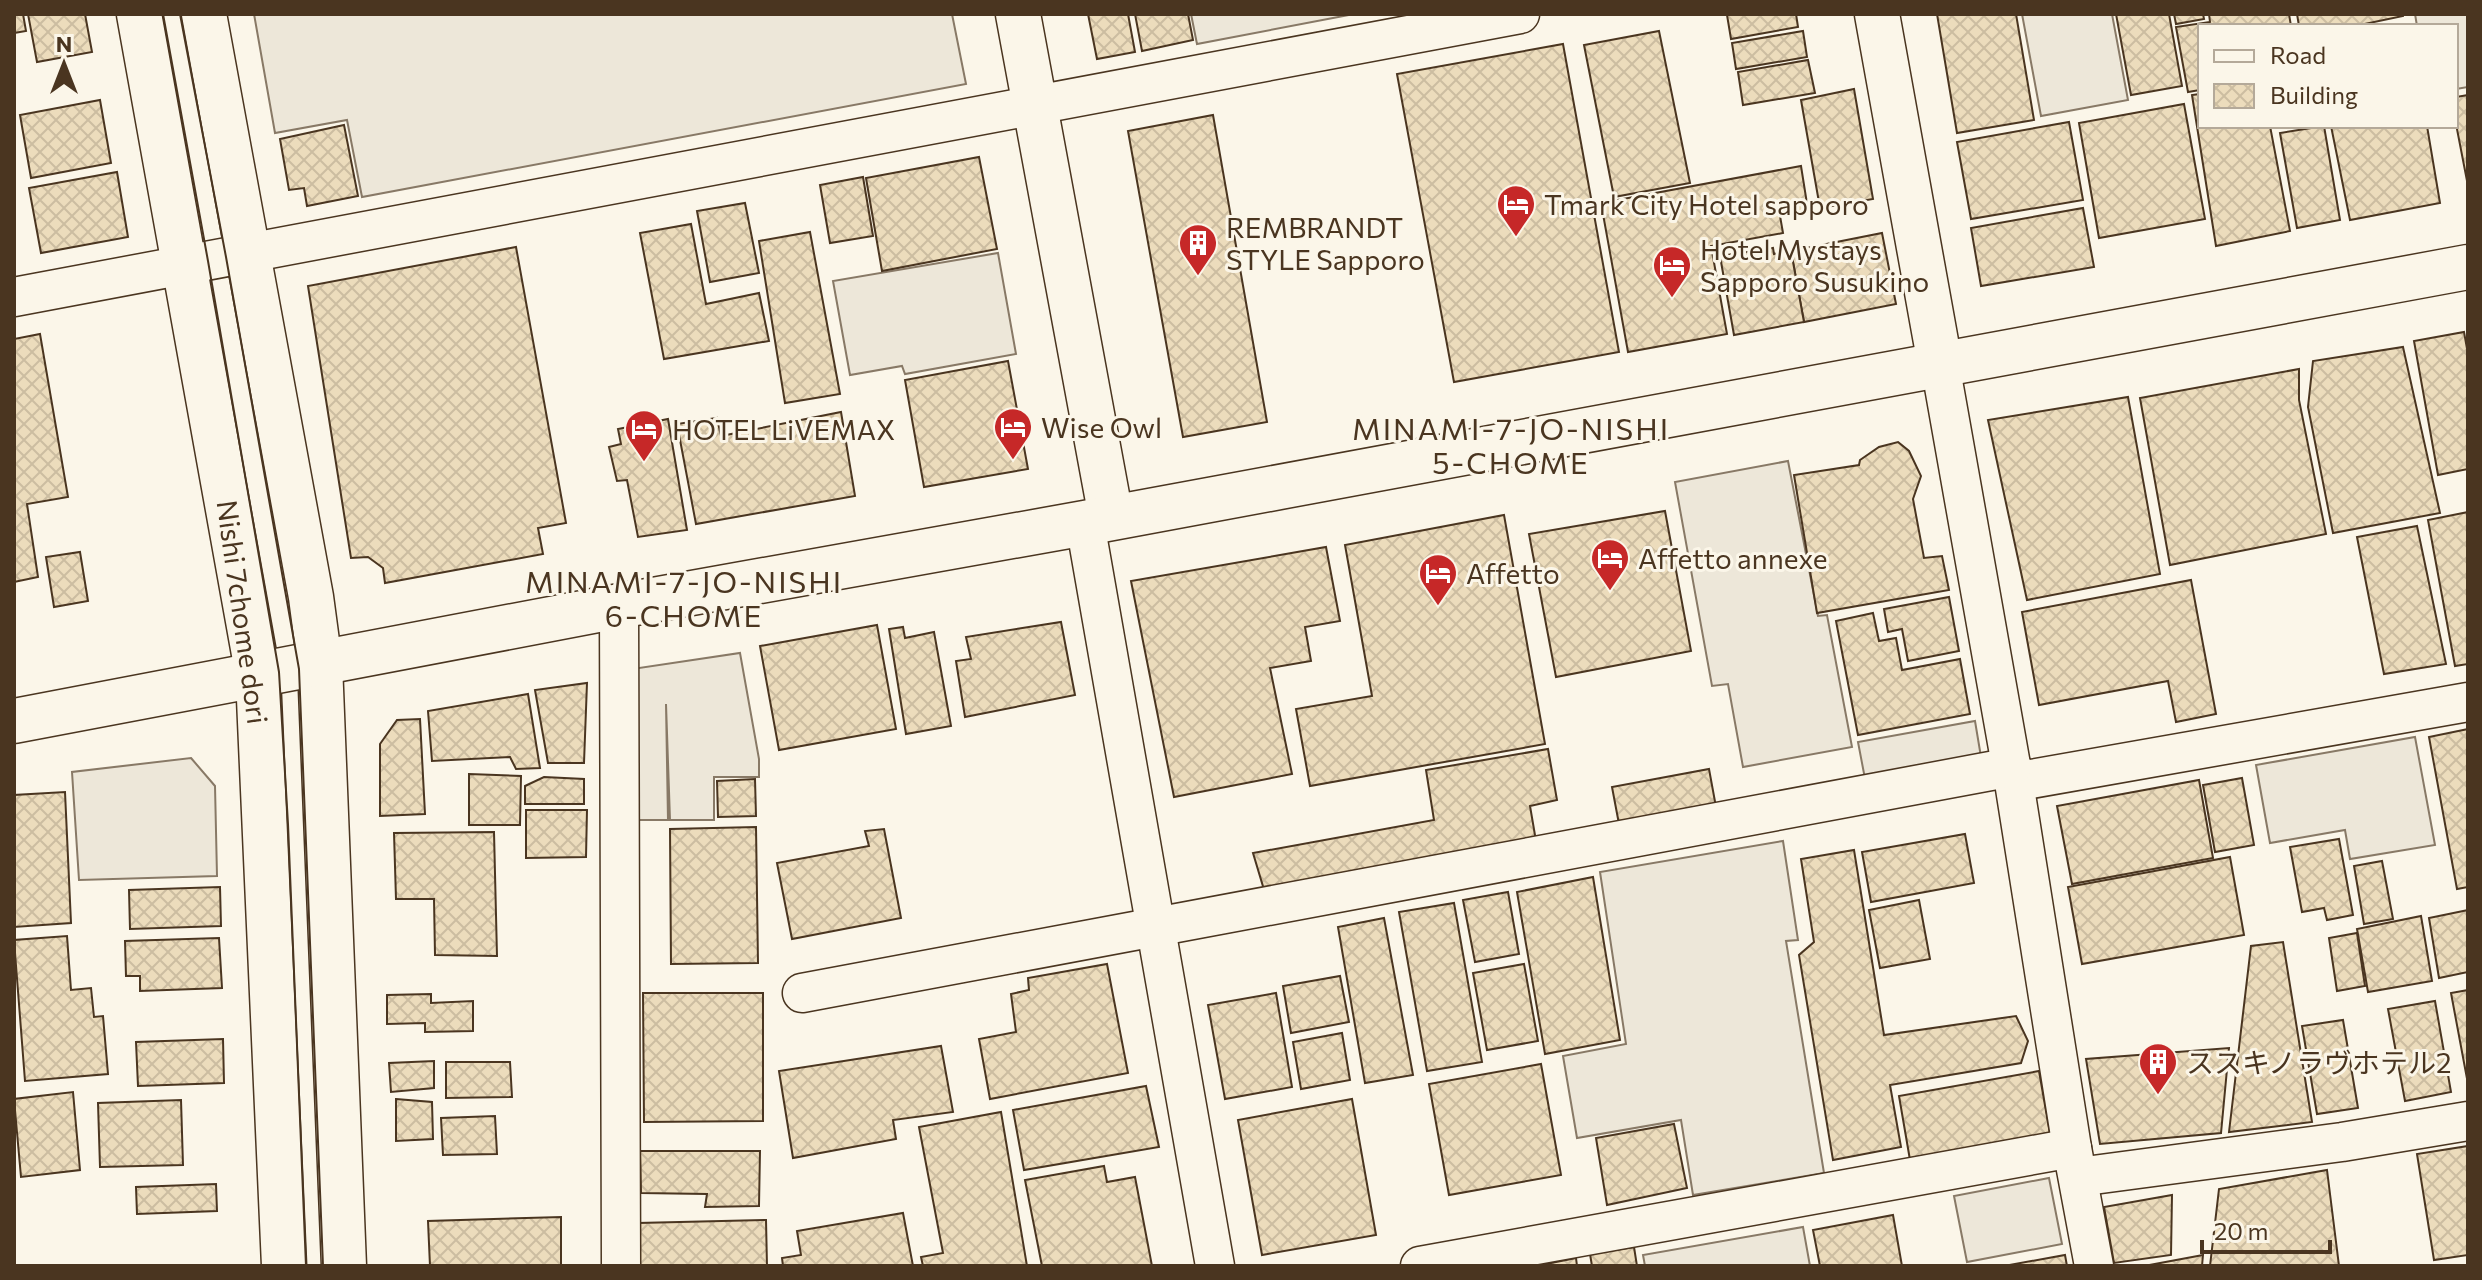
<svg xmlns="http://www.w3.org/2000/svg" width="2482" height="1280" font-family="Commissioner,'Noto Sans JP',sans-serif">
<defs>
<pattern id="building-cross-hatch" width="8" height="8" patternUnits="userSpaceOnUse" patternTransform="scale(2)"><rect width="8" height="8" fill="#ecdcbc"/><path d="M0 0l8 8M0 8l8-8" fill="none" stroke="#ccbda1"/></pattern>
</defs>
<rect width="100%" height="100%" fill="#fbf6e9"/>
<g fill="#ede7d9" stroke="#887966" stroke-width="2">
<path d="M254,14H952L966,84L362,197L347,120L275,133Z"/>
<path d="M1191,14H1354L1197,44Z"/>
<path d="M2022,14H2112L2128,100L2041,116Z"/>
<path d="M2415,14H2468V87L2456,89V26H2417Z"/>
<path d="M998,253L1016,354L905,374L902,366L850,375L833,281Z"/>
<path d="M1788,461L1818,616L1827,615L1852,747L1743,767L1728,684L1712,686L1675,482Z"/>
<path d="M740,653L759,759V777H714V820H670L666,704L668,820H636L632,669Z"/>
<path d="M1975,721L1982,763L1866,784L1858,742Z"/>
<path d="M2415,737L2435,845L2350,859L2345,830L2270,843L2256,765Z"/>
<path d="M191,758L215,786L217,876L79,880L72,772Z"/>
<path d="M1783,841L1798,940L1786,941L1824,1173L1693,1195L1681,1120L1577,1138L1563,1056L1626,1044L1600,872Z"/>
<path d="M2049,1178L2062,1244L1967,1262L1954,1196Z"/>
<path d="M1803,1227L1810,1266H1645L1643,1255Z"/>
</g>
<g fill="url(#building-cross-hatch)" stroke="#4a3520" stroke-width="2">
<path d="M14,14H23L26,31L14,33Z"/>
<path d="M28,14H85L92,52L37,62Z"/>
<path d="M1088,14H1128L1135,52L1097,59Z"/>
<path d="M1135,14H1188L1193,40L1142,51Z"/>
<path d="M1796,14L1798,27L1731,39L1727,15Z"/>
<path d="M1937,14H2016L2034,120L1957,133Z"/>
<path d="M2116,14H2169L2182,86L2131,95Z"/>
<path d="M2174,14H2203L2204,19L2176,24Z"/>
<path d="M2209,14H2289L2291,26H2200V90L2188,92L2176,27L2210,22Z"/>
<path d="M2297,14H2403V16L2355,26H2299Z"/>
<path d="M1659,31L1690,183L1614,197L1584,45Z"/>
<path d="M1803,31L1807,57L1736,69L1732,43Z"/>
<path d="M1563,44L1619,352L1454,382L1397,74Z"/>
<path d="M1808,60L1815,93L1743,105L1738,72Z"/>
<path d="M1854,89L1873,199L1820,208L1801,100Z"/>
<path d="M2200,94V126H2270L2290,231L2216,246L2192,95Z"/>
<path d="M2468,95V186L2456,124V97Z"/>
<path d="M100,100L111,163L31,178L20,115Z"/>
<path d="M2184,104L2205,219L2099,238L2079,123Z"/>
<path d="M1213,115L1267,422L1183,437L1128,131Z"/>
<path d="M2069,122L2083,200L1971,219L1957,142Z"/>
<path d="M344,125L358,196L307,206L304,188L289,190L280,139Z"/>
<path d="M2324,126L2340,220L2297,228L2280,133Z"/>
<path d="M2331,126H2427L2440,203L2350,220Z"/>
<path d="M979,157L997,249L882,271L866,178Z"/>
<path d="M1801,166L1808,210L1780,216L1783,233L1711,246L1727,334L1628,352L1601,203Z"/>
<path d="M117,172L128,237L41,253L29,188Z"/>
<path d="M863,177L873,236L830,243L820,185Z"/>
<path d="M745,203L759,273L710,282L697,211Z"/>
<path d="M2083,208L2094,267L1981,286L1971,228Z"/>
<path d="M691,224L706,304L759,293L769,341L664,359L640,233Z"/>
<path d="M810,232L840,394L785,403L759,241Z"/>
<path d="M1882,233L1896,304L1804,322L1791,251Z"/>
<path d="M516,247L566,523L538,528L543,554L385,583L383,568L368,557L351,558L308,286Z"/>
<path d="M1773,248L1774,254L1791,251L1804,322L1734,335L1720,256Z"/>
<path d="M2464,332L2468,354V469L2438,475L2414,341Z"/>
<path d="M40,334L68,497L27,504L38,577L14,582V339Z"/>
<path d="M2403,347L2440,513L2333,533L2308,407L2313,361Z"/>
<path d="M1008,361L1028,469L924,487L905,380Z"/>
<path d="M2299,369V400L2326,534L2170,565L2140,398Z"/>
<path d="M2128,397L2160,574L2027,600L1988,420Z"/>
<path d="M841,412L855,496L696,524L677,424L717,418L721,436Z"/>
<path d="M668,419L687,530L638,537L627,480L617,481L609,447L621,444L618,429Z"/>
<path d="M1898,442L1909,451L1921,476L1913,499L1924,558L1942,556L1949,590L1817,613L1794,475L1859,465L1860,460L1879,447Z"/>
<path d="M1665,511L1691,651L1556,677L1529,534Z"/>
<path d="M2468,512V664L2455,666L2428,520Z"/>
<path d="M1504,515L1545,744L1310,786L1296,709L1372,696L1345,545Z"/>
<path d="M2417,526L2446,664L2384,674L2357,537Z"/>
<path d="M1326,547L1340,621L1305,627L1311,661L1270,668L1292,774L1174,797L1131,581Z"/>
<path d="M80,552L88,601L54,607L46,557Z"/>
<path d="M2191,580L2216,714L2176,722L2168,681L2039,705L2022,612Z"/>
<path d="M1949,597L1959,651L1908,661L1902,629L1888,632L1884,609Z"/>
<path d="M1873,613L1879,641L1896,638L1902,670L1960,659L1970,714L1858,735L1836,621Z"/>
<path d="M1061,622L1075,695L965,717L956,661L971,659L966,637Z"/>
<path d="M877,625L896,729L779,750L760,646Z"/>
<path d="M903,627L905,638L934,632L951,726L906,734L889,629Z"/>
<path d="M587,683L584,763H548L535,690Z"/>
<path d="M528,694L540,768L516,769L510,757L432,761L428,711Z"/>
<path d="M420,719L425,814L380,816V744L397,720Z"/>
<path d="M2468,729V887L2457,889L2429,737Z"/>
<path d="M1548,749L1557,800L1530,806L1536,841L1265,893L1253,853L1434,820L1426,770Z"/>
<path d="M1709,769L1716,807L1619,824L1612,787Z"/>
<path d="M469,774L521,776L520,825H469Z"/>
<path d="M544,777L584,779V804H525V786Z"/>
<path d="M2242,778L2254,845L2215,852L2203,785Z"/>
<path d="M755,779L756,816L718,817L717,781Z"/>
<path d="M2199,780L2213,858L2072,884L2057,806Z"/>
<path d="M65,792L71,923L14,927V795Z"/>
<path d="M526,810H587L586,857L526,858Z"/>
<path d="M756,827L758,963L671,964L670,829Z"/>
<path d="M884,829L901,918L792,939L777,863L869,846L865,831Z"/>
<path d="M494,832L497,956L435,955L434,899H396L394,833Z"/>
<path d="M1965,834L1974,883L1871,902L1862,852Z"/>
<path d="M2339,839L2353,915L2327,920L2324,908L2302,912L2290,847Z"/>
<path d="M1854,850L1884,1035L2016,1016L2028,1041L2021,1063L1890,1085L1901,1147L1833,1160L1799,955L1814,942L1801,859Z"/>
<path d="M2230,857L2244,935L2082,964L2068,887Z"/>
<path d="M2382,861L2393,919L2364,924L2354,866Z"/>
<path d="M1593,877L1620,1040L1545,1054L1517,892Z"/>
<path d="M220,887L221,926L130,929L129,890Z"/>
<path d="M1508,892L1519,954L1475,962L1463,900Z"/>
<path d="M1919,900L1930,959L1880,968L1869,910Z"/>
<path d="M1454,903L1482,1062L1427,1071L1399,912Z"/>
<path d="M2468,910V972L2439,978L2429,918Z"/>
<path d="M2421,916L2432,981L2368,992L2357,929Z"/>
<path d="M1384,918L1413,1075L1365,1083L1338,927Z"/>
<path d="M2357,933L2365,986L2337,991L2329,938Z"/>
<path d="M67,936L71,990L91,988L94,1017L103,1016L108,1074L25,1081L14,940Z"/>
<path d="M219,938L222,988L140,991V976H126L125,941Z"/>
<path d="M2283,942L2312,1122L2229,1132L2251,946Z"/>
<path d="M1107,964L1128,1073L990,1099L979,1039L1016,1032L1011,994L1029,990L1028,978Z"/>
<path d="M1524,964L1538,1041L1487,1050L1473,973Z"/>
<path d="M1340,976L1349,1022L1291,1033L1283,986Z"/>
<path d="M2468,990V1084L2451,993Z"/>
<path d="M643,993H763V1121L644,1122Z"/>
<path d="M1276,993L1292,1087L1225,1099L1208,1005Z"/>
<path d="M431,994V1003L473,1001V1031L425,1032V1023L387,1024V995Z"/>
<path d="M2435,1001L2451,1092L2405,1101L2388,1009Z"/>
<path d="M2343,1020L2358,1108L2317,1114L2302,1026Z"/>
<path d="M1342,1033L1350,1080L1301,1089L1293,1042Z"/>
<path d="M223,1039L224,1083L138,1086L136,1042Z"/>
<path d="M941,1046L953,1112L893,1120L896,1139L793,1158L779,1071Z"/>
<path d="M2229,1048L2221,1133L2100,1144L2086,1059Z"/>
<path d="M434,1061V1088L391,1092L389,1063Z"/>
<path d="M446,1062H510L512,1097L446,1098Z"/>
<path d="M1541,1064L1561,1175L1449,1195L1429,1084Z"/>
<path d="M2039,1071L2050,1134L1910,1160L1899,1096Z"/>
<path d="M1146,1086L1159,1147L1024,1170L1013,1110Z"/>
<path d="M73,1092L80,1170L21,1177L14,1099Z"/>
<path d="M396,1099L432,1102L433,1139L396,1141Z"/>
<path d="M1352,1099L1376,1235L1262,1255L1238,1120Z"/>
<path d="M181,1100L183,1165L100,1167L98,1103Z"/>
<path d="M1001,1112L1027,1266H923L921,1257L943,1253L919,1127Z"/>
<path d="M495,1116L497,1154L443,1155L441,1118Z"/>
<path d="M1674,1124L1687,1188L1607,1205L1596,1138Z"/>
<path d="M2468,1146V1255L2434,1260L2417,1154Z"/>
<path d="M640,1151H760L759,1206L705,1207L707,1194L641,1193Z"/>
<path d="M1104,1166L1107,1182L1135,1177L1152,1266H1042L1025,1180Z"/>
<path d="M2327,1170L2339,1266H2210L2219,1189Z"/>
<path d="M216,1184L217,1211L137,1214L136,1187Z"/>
<path d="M2172,1195L2171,1255L2114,1263L2104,1207Z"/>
<path d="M903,1213L913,1266H783L782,1258L801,1255L797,1231Z"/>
<path d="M1893,1215L1902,1266H1820L1813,1230Z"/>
<path d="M561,1217V1266H430L428,1221Z"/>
<path d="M766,1220L767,1266H639L638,1223Z"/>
<path d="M1634,1247L1637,1266H1592L1590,1254Z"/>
<path d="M2065,1255L2067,1266H2004Z"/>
<path d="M2203,1255L2202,1266H2144Z"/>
<path d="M1576,1258L1577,1266H1536Z"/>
</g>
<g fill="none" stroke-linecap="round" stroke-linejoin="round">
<defs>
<g id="street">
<path d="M14,297L1520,14"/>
<path d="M1940,364L2014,782L2072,1148L2094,1266"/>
<path d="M1085,523L1215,1266"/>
<path d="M619,606L621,1266"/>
<path d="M2014,782L2468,702"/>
<path d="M802,993L2012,767"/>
<path d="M2078,1177L2342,1142L2468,1121"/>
<path d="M1420,1266L2072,1148"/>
</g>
<g id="secondary">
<path d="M139,14L258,676L284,1266"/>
<path d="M204,14L311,597L320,664L344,1266"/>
<path d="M1018,14L1111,517"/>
<path d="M1877,14L1940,364"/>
<path d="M14,721L619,606L1085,523L2468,267"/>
</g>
</defs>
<use href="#street" stroke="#4a3520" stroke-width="41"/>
<use href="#secondary" stroke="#4a3520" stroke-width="47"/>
<use href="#street" stroke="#fbf6e9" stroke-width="38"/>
<use href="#secondary" stroke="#fbf6e9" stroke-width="44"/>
<g stroke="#4a3520" stroke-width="2">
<path d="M163,14L208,261L279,672L288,824L306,1266"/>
<path d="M180,14L226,257L299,669L323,1266"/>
</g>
</g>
<defs>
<symbol id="hotel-pin" viewBox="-11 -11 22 30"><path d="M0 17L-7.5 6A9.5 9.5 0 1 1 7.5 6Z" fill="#c62828" stroke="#fbf6e9"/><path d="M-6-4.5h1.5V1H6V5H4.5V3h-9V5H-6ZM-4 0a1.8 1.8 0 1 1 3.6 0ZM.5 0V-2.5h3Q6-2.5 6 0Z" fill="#fff"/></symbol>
<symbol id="building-pin" viewBox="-11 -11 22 30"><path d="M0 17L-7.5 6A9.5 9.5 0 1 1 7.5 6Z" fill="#c62828" stroke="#fbf6e9"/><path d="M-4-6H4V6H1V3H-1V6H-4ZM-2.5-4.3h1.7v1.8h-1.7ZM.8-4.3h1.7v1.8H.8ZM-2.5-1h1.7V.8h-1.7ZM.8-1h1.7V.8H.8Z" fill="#fff"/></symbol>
</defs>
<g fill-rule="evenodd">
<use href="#hotel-pin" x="1494" y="182" width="44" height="60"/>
<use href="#building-pin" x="1176" y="221" width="44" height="60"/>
<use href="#hotel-pin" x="1650" y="243" width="44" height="60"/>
<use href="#hotel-pin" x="991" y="405" width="44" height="60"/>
<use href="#hotel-pin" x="622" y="407" width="44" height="60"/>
<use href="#hotel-pin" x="1588" y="536" width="44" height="60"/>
<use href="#hotel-pin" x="1416" y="551" width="44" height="60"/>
<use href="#building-pin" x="2136" y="1040" width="44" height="60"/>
</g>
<g text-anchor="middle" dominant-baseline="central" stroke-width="6" stroke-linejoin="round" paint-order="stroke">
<g font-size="28" fill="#4a3520" stroke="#fbf6e9" text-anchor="start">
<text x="1544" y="204">Tmark City Hotel sapporo</text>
<text x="1226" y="227">REMBRANDT<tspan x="1226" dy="32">STYLE Sapporo</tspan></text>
<text x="1700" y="249">Hotel Mystays<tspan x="1700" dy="32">Sapporo Susukino</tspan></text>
<text x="1041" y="427">Wise Owl</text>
<text x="672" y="429">HOTEL LiVEMAX</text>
<text x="1638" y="558">Affetto annexe</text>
<text x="1466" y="573">Affetto</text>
<text x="2186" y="1062">ススキノラヴホテル2</text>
</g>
<g font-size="28" fill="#4a3520" stroke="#fbf6e9">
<text transform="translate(243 612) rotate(82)">Nishi 7chome dori</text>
</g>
<g font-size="30" letter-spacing="2" fill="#4a3520" stroke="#fbf6e9">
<text x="1511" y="427">MINAMI-7-JO-NISHI<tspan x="1511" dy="34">5-CHOME</tspan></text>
<text x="684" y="580">MINAMI-7-JO-NISHI<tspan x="684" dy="34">6-CHOME</tspan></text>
</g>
</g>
<rect width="2482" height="1280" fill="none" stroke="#4a3520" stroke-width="32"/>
<rect x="2198" y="24" width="260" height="104" fill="#fbf6e9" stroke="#b4a999" stroke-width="2"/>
<rect x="2214" y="50" width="40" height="12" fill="#fbf6e9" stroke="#b4a999" stroke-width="2"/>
<text x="2270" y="64" font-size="24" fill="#4a3520">Road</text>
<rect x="2214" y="84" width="40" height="24" fill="url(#building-cross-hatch)" stroke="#b4a999" stroke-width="2"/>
<text x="2270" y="104" font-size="24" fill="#4a3520">Building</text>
<g transform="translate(64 64)" stroke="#fbf6e9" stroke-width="6" paint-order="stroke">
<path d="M0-6L14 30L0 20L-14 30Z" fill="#4a3520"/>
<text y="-12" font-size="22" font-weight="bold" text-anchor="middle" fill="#4a3520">N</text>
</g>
<path d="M2202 1240v12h128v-12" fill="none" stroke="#4a3520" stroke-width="4"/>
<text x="2214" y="1240" font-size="24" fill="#4a3520" stroke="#fbf6e9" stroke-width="6" paint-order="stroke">20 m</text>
</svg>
